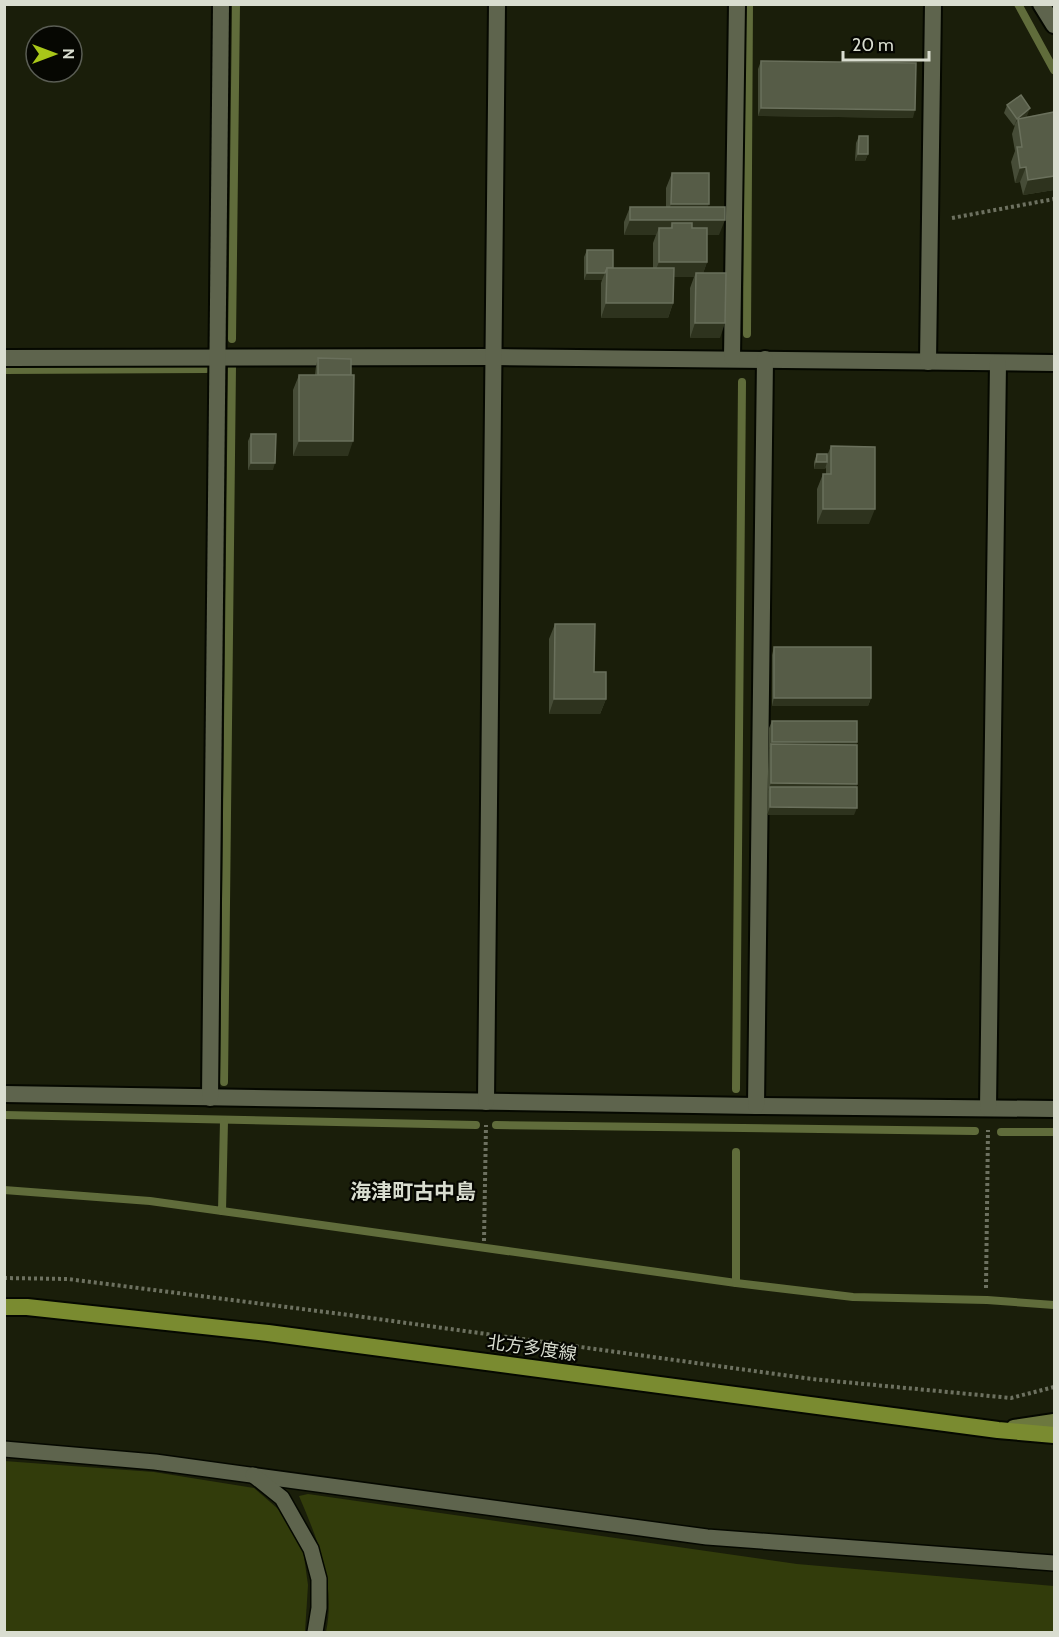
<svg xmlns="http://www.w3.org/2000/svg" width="1059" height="1637" viewBox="0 0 1059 1637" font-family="Cabin,'Noto Sans JP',sans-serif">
<rect width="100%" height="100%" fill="#1a1e0a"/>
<g fill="#323c0b">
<polygon points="4,1461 154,1472 254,1488 284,1514 303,1549 308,1585 305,1632 5,1632"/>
<path d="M308,1494l489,70 257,22v46h-728c10,-49 -8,-91 -27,-136z"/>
</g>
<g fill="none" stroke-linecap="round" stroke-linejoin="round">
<g stroke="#606c3b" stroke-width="8">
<polyline points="1018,4 1054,70"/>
<polyline points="747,334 749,4"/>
<polyline points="232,339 236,4"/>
<polyline points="4,370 206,369"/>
<polyline points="224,1082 232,366"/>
<polyline points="736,1089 742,382"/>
<polyline points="4,1115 476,1125"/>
<polyline points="496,1125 975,1131"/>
<polyline points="1001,1132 1054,1132"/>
<polyline points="4,1190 150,1201 222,1211 224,1121"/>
<polyline points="222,1211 736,1283 736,1152"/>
<polyline points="736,1283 853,1297 987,1300 1054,1305"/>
</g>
<g stroke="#050800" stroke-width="18">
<g id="service">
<polyline points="4,1449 155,1462 707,1537 1054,1563"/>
<polyline points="253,1475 282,1498 311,1549 319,1579 319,1608 315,1632"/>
</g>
</g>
<g stroke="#050800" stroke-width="20">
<g id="minor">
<polyline points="1041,4 1054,25"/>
<polyline points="4,358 495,357 1054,363"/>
<polyline points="732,358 737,4"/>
<polyline points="928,362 933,4"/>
<polyline points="4,1094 756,1106 1054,1109"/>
<polyline points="210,1098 221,4"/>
<polyline points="486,1102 497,4"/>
<polyline points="756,1106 765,359"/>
<polyline points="988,1108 998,363"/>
</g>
</g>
<g stroke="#050800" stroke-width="20">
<polyline id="secondary" points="1014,1428 1054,1422"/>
</g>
<g stroke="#050800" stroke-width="20">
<polyline id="primary" points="4,1307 27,1307 268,1333 998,1430 1054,1435"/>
</g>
<g stroke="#6d7160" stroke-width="4" stroke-dasharray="3 3" stroke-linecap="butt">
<polyline points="952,218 1054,199"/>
<polyline points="484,1241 486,1125"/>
<polyline points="4,1278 68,1279 349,1315 812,1379 1011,1398 1054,1387"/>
<polyline points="986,1288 988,1130"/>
</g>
<use href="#service" stroke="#5e644d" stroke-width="15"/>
<use href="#minor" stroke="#5e644d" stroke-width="16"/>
<use href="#secondary" stroke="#6c783e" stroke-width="16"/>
<use href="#primary" stroke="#7a8b30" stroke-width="16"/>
</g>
<g fill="#464c37">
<polygon points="761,61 913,118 758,116 758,69"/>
<polygon points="1007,105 1027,116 1026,117 1054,112 1054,190 1023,195 1020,182 1015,183 1011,162 1015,151 1012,134 1015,125 1014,126 1004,113"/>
<polygon points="859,136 868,154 865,161 855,161 856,143"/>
<polygon points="672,173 708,207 719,235 707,235 707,262 703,273 720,338 690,338 690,288 694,277 674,277 673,303 668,318 601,318 601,283 602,280 584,280 584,257 587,250 613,268 653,268 653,243 656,235 624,235 624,222 630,207 666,207 666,188"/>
<polygon points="318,358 348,456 293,456 293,390 299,375 315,375 316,366"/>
<polygon points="251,434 273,470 248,470 248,441"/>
<polygon points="831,446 869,524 817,524 817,489 823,474 826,474 826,467 825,469 814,469 814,462 817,454 827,456"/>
<polygon points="555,624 594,672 606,699 600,714 549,714 549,639"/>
<polygon points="774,647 871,698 868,706 772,706 772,655"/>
<polygon points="772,721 857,742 856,745 857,784 856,787 854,815 767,815 769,728"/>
</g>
<g fill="#2e331e">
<polygon points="761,108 915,110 913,118 758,116"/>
<polygon points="1030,108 1027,116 1018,123 1018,119 1014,126 1017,119"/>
<polygon points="858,154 868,154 865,161 855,161"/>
<polygon points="1026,167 1020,182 1015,183 1020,168"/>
<polygon points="1054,176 1054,190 1023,195 1028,180"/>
<polygon points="671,204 709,204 703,219 666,219"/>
<polygon points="630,220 725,220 719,235 670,235 672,228 672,223 668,235 659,228 656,235 624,235"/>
<polygon points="659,262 707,262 702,277 696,273 694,277 653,277"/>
<polygon points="587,273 605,273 602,280 584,280"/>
<polygon points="606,303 673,303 668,318 601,318"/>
<polygon points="695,323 725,323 720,338 690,338"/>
<polygon points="299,441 353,441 348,456 293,456"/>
<polygon points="816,462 827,462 825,469 814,469"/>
<polygon points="251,463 275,463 273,470 248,470"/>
<polygon points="823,509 875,509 869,524 817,524"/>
<polygon points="774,698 871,698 868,706 772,706"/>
<polygon points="554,699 606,699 600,714 549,714"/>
<polygon points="772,742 857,742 854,750 771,744 769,750"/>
<polygon points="771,783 857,784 854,792 770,787 768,791"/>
<polygon points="770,807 857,808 854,815 767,815"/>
</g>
<g fill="#565c47" stroke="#6a705c" stroke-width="1.5">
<polygon points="761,61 916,63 915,110 761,108"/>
<polygon points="1021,95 1030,108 1017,119 1007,105"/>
<polygon points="1054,112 1054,176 1028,180 1026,167 1020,168 1017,147 1022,147 1018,119"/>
<polygon points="859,136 868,136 868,154 858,154"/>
<polygon points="672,173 709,173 709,204 671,204"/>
<rect x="630" y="207" width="95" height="13"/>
<polygon points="672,223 692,223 692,228 707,228 707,262 659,262 659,228 672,228"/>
<polygon points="587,250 613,250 613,268 607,268 605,273 587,273"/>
<polygon points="607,268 674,268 673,303 606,303"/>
<polygon points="696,273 726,273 725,323 695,323"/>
<polygon points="318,358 351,359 351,375 318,375"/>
<polygon points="299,375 354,375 353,441 299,441"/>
<polygon points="251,434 276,434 275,463 251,463"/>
<polygon points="831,446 875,447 875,509 823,509 823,474 831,474"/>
<polygon points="817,454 827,454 827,462 816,462"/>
<polygon points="555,624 595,624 594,672 606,672 606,699 554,699"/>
<rect x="774" y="647" width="97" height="51"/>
<rect x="772" y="721" width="85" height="21"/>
<polygon points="771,744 857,745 857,784 771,783"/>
<polygon points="770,787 857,787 857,808 770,807"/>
</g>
<g text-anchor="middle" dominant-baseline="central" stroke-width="4.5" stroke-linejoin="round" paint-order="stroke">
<g font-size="18" fill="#d9ddd0" stroke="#060702">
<text transform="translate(532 1348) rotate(8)">北方多度線</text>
</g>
<g font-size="21" font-weight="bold" fill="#d9ddd0" stroke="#060702">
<text x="413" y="1191">海津町古中島</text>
</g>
</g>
<rect width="1059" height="1637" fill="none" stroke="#d9ddd0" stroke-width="12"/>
<g transform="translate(54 54) rotate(90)"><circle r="28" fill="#060702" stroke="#5a5d54" stroke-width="1.5"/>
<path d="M0-4.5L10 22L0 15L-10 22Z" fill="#a9c719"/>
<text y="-9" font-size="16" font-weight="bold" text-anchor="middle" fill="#d9ddd0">N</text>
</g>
<path d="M843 51v9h86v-9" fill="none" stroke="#d9ddd0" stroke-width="3"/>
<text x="852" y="51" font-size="18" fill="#d9ddd0" stroke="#060702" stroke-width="4.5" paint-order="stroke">20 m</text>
</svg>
